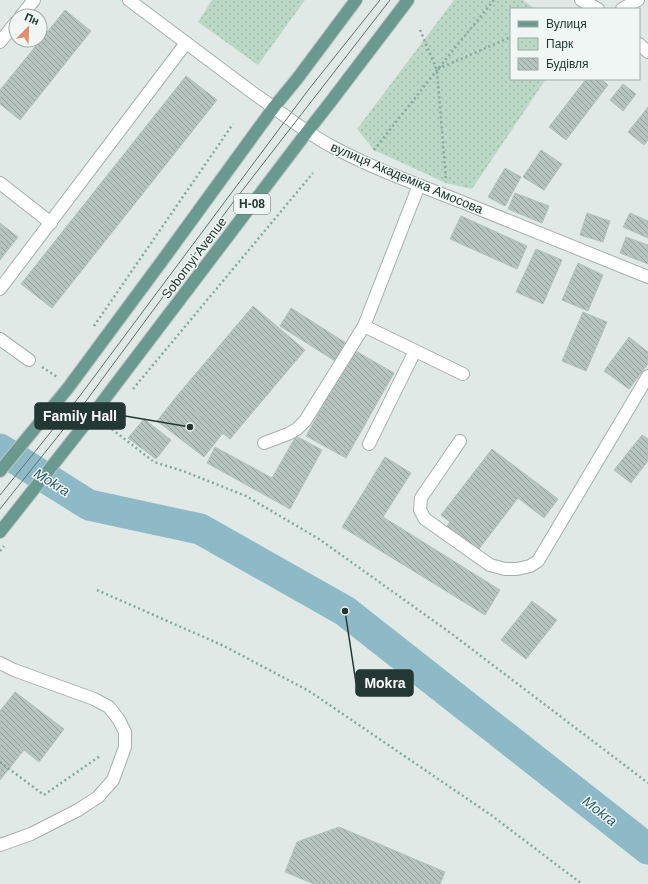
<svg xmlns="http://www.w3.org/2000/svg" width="648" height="884" viewBox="0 0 648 884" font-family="Arial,sans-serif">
<defs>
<pattern id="park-dots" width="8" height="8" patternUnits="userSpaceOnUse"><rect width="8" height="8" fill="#bbd7c5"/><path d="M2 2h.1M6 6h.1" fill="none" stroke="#a0b9aa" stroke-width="1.8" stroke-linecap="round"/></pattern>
<pattern id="building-back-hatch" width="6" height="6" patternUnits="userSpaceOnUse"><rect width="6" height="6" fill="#b6c3bf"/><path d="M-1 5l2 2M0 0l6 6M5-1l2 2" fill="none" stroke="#949f9c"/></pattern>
</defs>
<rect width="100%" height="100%" fill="#e0e9e5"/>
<g fill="url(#park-dots)">
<polygon points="212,0 305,0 258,65 198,22"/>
<polygon points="454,0 523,0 535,9 511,9 511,79 546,79 472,189 446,183 374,150 357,129"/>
</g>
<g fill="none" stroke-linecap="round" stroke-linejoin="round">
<polyline stroke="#8ebac7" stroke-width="31" points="0,449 89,505 200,529 345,611 648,849"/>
</g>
<g fill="url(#building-back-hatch)" stroke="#b3c1bd">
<polygon points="65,10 91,31 20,120 0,104 0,90"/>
<polygon points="186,76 217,100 52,308 21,284"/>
<polygon points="586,79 601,79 608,85 566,140 549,127"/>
<polygon points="623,84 636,94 623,111 610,100"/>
<polygon points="648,107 648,140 644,145 628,132"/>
<polygon points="541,150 562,164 544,190 523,177"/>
<polygon points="505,168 521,177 505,206 488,197"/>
<polygon points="515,193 549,206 542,223 508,209"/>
<polygon points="587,213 610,221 603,242 580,235"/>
<polygon points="630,213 648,221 648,238 623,227"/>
<polygon points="461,216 527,246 517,269 450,239"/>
<polygon points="0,223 18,237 0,260"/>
<polygon points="626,237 648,245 648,264 620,253"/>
<polygon points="536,249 562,260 543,304 516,292"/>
<polygon points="578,263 603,275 588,311 562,300"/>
<polygon points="253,306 305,350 230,439 176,397"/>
<polygon points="291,308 346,343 335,361 280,326"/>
<polygon points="583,312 607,322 586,371 562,361"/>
<polygon points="629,337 648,352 648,364 629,389 604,371"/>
<polygon points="354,350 394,373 346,458 306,436"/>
<polygon points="176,397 223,433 204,457 157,421"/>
<polygon points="144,419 171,440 156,459 128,438"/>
<polygon points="642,435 648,439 648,461 631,483 614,470"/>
<polygon points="296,436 322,450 290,509 207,463 215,447 272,478"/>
<polygon points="492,449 558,499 544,518 518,498 476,553 445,529 450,522 441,515"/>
<polygon points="385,457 411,473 383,517 500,590 485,615 342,527"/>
<polygon points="532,601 557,620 526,659 501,640"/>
<polygon points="15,692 64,729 39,762 0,731 0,711"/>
<polygon points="0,731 24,750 0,780"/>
<polygon points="339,827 445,872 440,884 314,884 285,872 297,842"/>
</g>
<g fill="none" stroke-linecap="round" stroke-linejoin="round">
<g stroke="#a4b0ac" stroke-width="14">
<g id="minor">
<path d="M129,0l124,93c27,18 51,39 80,54 41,22 86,38 129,55 62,25 124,50 186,75"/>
<polyline points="581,0 598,9"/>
<polyline points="622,9 638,0"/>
<polyline points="21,16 34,0"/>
<polyline points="0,42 16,22"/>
<polyline points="639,44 648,52"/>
<polyline points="0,183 51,223"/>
<polyline points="419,185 364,326 463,374"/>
<polyline points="0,289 186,43"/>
<polyline points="0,339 29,360"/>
<polyline points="460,441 421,498 420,510 425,519 490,565 505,569 517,569 530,566 538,561 648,376"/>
<polyline points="264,443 288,434 297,429 305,421 364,326"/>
<polyline points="369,444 415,351"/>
<polyline points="0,663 14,670 94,699 109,707 119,720 125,732 125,747 113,780 98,797 78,810 31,834 0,845"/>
</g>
</g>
<g stroke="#bdc3c2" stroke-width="14">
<g id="major">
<polyline points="0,471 68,388 162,261 274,107 297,79 356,0"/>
<polyline points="0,532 97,409 307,132 329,104 408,0"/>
</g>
</g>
<g stroke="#84a8a0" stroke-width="2.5" stroke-dasharray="2 3" stroke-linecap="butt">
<polyline points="420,30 437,70 446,180"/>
<polyline points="438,69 511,37"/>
<polyline points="374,150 437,70 494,0"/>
<polyline points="94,326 233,124"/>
<polyline points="42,367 57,377"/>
<polyline points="133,389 313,173"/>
<polyline points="104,423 154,462 183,471 246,496 319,539 452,634 648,783"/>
<polyline points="0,551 4,546"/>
<polyline points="97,590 224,646 309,691 491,815 582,884"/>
<polyline points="0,762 44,795 100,756"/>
</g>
<use href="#minor" stroke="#fff" stroke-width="12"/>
<use href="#major" stroke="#6a9990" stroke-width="12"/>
<g stroke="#5d726e" stroke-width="1">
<polyline points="0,495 79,397 309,89 380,0"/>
<polyline points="0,509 86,401 231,205 390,0"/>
</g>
</g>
<g text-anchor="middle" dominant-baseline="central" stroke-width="3" stroke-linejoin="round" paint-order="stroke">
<rect fill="#f0f6f3" stroke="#60706d" stroke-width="1" x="234" y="194" width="36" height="20" rx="3"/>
<g font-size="12" font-weight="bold" fill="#233733">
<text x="252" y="204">Н-08</text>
</g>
<g font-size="13" fill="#233733" stroke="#f0f6f3">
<text transform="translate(407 178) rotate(23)">вулиця Академіка Амосова</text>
<text transform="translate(194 258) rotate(-53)">Sobornyi Avenue</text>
</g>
<g font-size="14" font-style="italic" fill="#255a6a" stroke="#f0f6f3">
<text transform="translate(52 482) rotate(32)">Mokra</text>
<text transform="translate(600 811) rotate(38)">Mokra</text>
</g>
</g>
<path fill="none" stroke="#233733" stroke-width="1.5" d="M190 427L125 416M345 611L356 683"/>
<g fill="#233733" stroke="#f0f6f3" stroke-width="1.5">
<circle cx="190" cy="427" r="4"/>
<circle cx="345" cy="611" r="4"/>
</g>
<g fill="#233733" stroke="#233733" stroke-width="1.5">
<rect x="35" y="403" width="90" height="26" rx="4"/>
<rect x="356" y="670" width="57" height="26" rx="4"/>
</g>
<g font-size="14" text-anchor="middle" font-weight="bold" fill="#fff">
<text x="80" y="421">Family Hall</text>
<text x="385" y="688">Mokra</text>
</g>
<rect x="510" y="8" width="130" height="72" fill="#f0f6f3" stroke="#9eaaa6"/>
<rect x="518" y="21" width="20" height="6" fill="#6a9990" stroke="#9eaaa6"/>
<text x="546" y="28" font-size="12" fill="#233733">Вулиця</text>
<rect x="518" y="38" width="20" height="12" fill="url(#park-dots)" stroke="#9eaaa6"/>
<text x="546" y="48" font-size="12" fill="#233733">Парк</text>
<rect x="518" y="58" width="20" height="12" fill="url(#building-back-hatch)" stroke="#9eaaa6"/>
<text x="546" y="68" font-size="12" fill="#233733">Будівля</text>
<g transform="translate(28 28) rotate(23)"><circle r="19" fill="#f0f6f3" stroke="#9eaaa6"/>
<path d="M0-3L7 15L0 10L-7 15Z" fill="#df8e67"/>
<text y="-6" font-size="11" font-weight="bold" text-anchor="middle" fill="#233733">Пн</text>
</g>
</svg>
